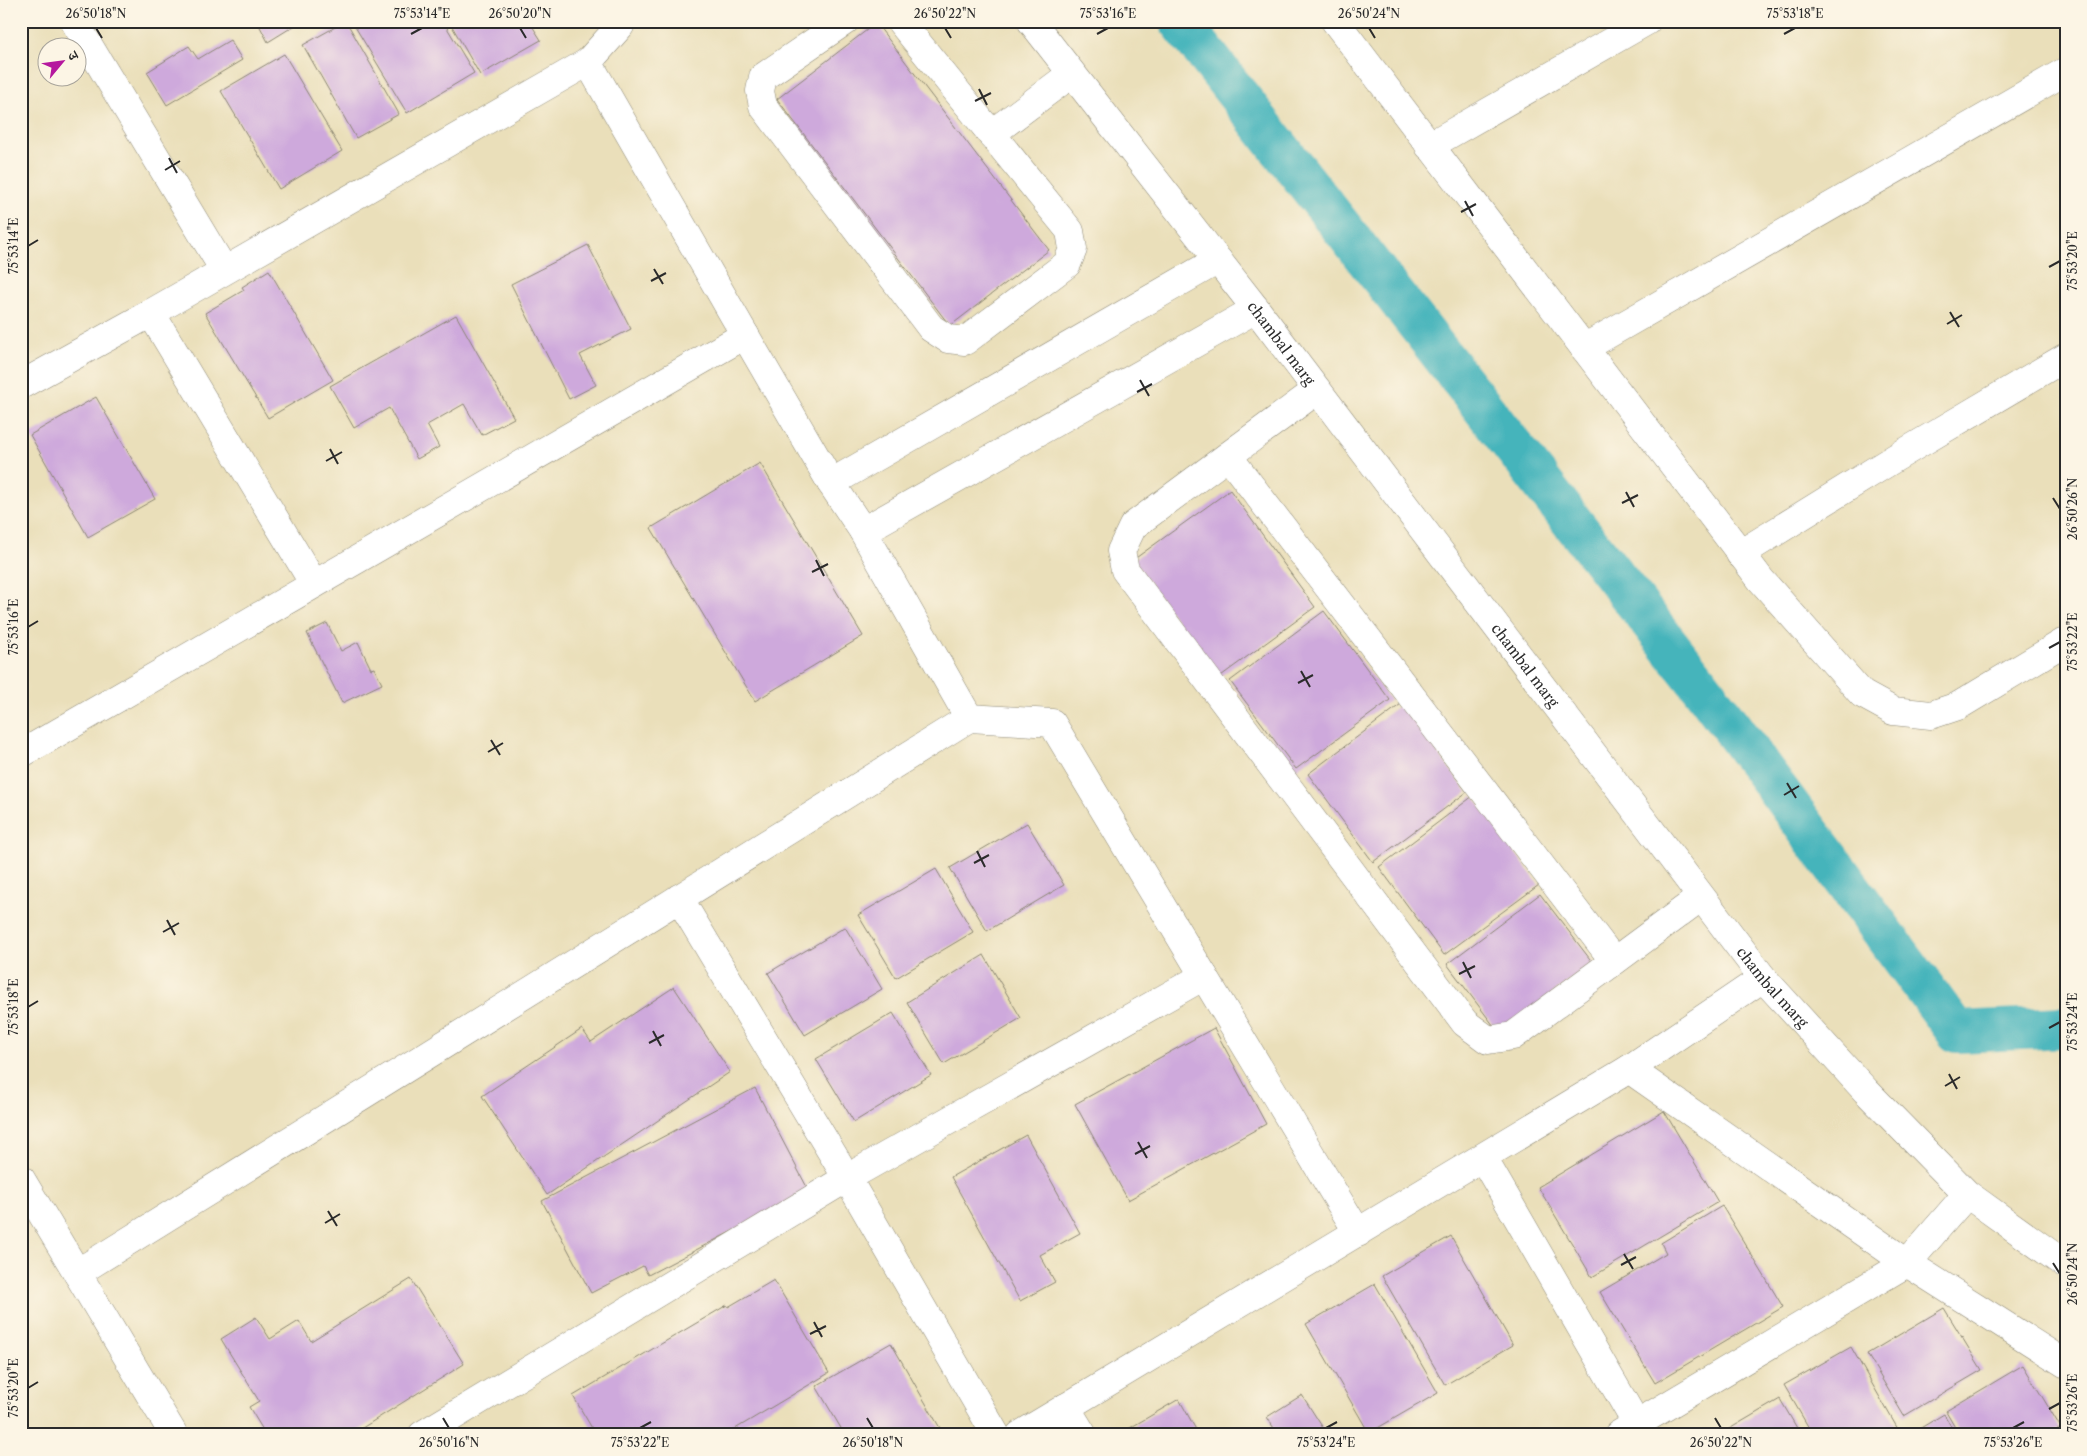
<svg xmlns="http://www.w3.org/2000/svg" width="2087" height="1456" viewBox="0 0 2087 1456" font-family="'Libre Caslon Text','Noto Serif Devanagari',serif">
<rect width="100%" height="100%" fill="#fcf5e5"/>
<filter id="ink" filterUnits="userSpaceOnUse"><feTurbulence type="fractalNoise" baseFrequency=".02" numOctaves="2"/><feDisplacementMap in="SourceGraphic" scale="10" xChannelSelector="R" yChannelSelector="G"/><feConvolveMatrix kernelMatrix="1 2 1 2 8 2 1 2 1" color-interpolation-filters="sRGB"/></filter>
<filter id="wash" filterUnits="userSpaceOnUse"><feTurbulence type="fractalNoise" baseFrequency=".0096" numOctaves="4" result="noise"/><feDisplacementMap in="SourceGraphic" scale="20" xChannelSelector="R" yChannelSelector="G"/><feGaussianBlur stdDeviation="1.12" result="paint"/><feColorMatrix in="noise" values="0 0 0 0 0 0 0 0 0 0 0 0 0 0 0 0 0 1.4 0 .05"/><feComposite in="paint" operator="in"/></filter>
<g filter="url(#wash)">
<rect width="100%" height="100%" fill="#eadfba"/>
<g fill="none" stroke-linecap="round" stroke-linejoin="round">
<polyline stroke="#44b4bb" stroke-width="42" points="1180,21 1700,685 1957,1032 2066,1027"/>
</g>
<g id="blocks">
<g fill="#cea9dc">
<polygon points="257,21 302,21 268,42"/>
<polygon points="346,21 399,114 356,138 303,45"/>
<polygon points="361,21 443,21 474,73 407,113 354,25"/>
<polygon points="449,21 529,21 541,40 480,75"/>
<polygon points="876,23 1049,250 950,326 777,99"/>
<polygon points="230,40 242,60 167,105 147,72 189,46 198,59"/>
<polygon points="284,54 342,151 279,189 221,91"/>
<polygon points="588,245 631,329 580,355 596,385 569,399 511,284"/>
<polygon points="269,270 333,380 268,418 205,313 244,290 242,287"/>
<polygon points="456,315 514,418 482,435 464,404 427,425 439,447 417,459 389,408 354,428 330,386"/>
<polygon points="96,397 155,499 88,537 30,435"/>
<polygon points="760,463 863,636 755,701 651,528"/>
<polygon points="1230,490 1315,607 1218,678 1133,560"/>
<polygon points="1324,611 1390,700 1296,769 1230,681"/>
<polygon points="327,623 341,651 358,642 371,669 374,668 382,684 342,703 307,633"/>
<polygon points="1401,704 1467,792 1373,862 1308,774"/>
<polygon points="1473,796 1539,885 1444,955 1379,867"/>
<polygon points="1027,823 1064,885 987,931 950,868"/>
<polygon points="936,869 973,932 896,978 858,915"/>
<polygon points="1540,894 1593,963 1500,1034 1447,964"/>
<polygon points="845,927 882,989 805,1035 768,973"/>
<polygon points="984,955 1021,1018 944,1064 907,1002"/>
<polygon points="674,987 730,1072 547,1195 482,1096 582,1029 591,1042"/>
<polygon points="893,1013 931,1075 854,1122 816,1059"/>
<polygon points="1214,1028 1266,1124 1128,1200 1075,1104"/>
<polygon points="755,1088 809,1191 648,1275 643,1266 591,1293 542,1201"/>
<polygon points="1664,1111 1718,1202 1592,1277 1538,1187"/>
<polygon points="1026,1135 1080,1233 1040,1255 1055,1282 1020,1301 951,1177"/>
<polygon points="1722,1206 1783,1307 1655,1383 1600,1292 1666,1253 1661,1243"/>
<polygon points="1451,1236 1513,1345 1445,1385 1382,1276"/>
<polygon points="411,1279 464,1364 351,1435 266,1435 249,1407 259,1401 221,1339 256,1317 270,1339 299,1321 311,1341"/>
<polygon points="774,1280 829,1373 725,1435 596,1435 573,1396 727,1305 728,1307"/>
<polygon points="1375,1284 1438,1393 1369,1433 1306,1324"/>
<polygon points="1944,1308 1982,1370 1904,1416 1867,1354"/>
<polygon points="891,1343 944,1435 845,1435 816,1386"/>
<polygon points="1851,1347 1899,1431 1892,1435 1813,1435 1784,1385"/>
<polygon points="2023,1365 2061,1428 2049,1435 1960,1435 1946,1411"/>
<polygon points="1302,1395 1323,1428 1312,1435 1278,1435 1267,1417"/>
<polygon points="1179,1399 1199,1435 1118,1435"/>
<polygon points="1780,1399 1801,1435 1719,1435"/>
<polygon points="1944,1414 1956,1435 1909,1435"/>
</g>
</g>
</g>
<g filter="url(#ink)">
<use href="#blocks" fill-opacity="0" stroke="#8a8572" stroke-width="1"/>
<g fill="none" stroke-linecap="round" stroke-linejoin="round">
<g stroke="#8a8572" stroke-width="29">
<g id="minor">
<polyline points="74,21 224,270"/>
<polyline points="619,21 620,26 588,62 745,335 831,483 863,531 969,718 1052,723 1358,1233"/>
<polyline points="845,21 763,77 760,91 763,106 931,328 948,339 965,341 1067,264 1073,249 1070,231 900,21"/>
<path id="s1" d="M1031,21l225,288 507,669 103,113 101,103 99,71"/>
<polyline points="1335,21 1761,580 1862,694 1893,711 1931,715 1958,706 2066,641"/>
<polyline points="991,134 1071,74"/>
<polyline points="1429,146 1647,21"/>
<polyline points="1584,348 2066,71"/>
<polyline points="21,385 151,313"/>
<polyline points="1317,390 1133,526 1121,551 1125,570 1465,1023 1488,1040 1513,1036 1701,897"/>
<polyline points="1228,456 1614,961"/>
<polyline points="831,483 1218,260"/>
<polyline points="863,531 1256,309"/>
<polyline points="1740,554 1895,458 2066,357"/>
<polyline points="314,584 151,313 588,62"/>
<polyline points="21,754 745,335"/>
<polyline points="679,898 847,1178 996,1435"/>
<polyline points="1629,1069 1763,978"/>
<polyline points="1483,1158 1643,1435"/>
<polyline points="21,1179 174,1435"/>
<polyline points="77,1273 969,718"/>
<polyline points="1066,1407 1083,1435"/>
<polyline points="422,1435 847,1178 1204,976"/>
<polyline points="1020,1435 1629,1069 1907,1263 2066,1364"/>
<polyline points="1618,1435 1907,1263 1967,1194"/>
</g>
</g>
<use href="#minor" stroke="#fff" stroke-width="28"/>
</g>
</g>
<path fill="none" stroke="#2b2b2b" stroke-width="2" d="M96,28l6,10M520,28l6,10M945,28l6,10M1369,28l6,10M411,34l11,-6M1097,34l11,-6M1784,34l11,-6M979,89l8,16M975,101l16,-8M169,158l8,15M165,170l15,-9M1465,201l8,15M1461,212l15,-8M28,246l10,-6M2049,267l11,-6M654,269l9,15M651,281l15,-8M1950,312l9,15M1947,324l15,-9M1140,380l9,16M1137,392l15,-8M330,449l8,15M326,461l16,-9M1626,492l8,15M2053,498l7,11M1622,503l16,-8M816,560l8,16M812,572l16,-8M28,627l10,-6M2049,648l11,-6M1301,671l9,16M1298,683l15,-8M491,740l9,15M488,752l15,-9M1787,783l9,15M1784,795l15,-9M977,851l8,16M974,863l15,-8M167,920l8,15M163,932l16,-9M1463,962l8,16M1459,974l16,-8M28,1007l10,-6M2049,1028l11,-6M653,1031l8,15M649,1043l15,-8M1949,1074l8,15M1945,1086l15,-9M1138,1142l9,16M1135,1154l15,-8M328,1211l9,15M325,1223l15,-9M1624,1254l9,15M2053,1263l7,11M1621,1265l15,-8M814,1322l8,15M810,1334l16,-8M28,1388l10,-6M2049,1409l11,-6M443,1418l6,10M867,1418l6,10M1715,1418l6,10M640,1428l11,-6M1326,1428l11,-6M2013,1428l11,-6"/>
<g text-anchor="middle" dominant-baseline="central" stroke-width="4" stroke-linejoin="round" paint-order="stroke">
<g font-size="15" fill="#2b2b2b" stroke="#fcf5e5">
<text stroke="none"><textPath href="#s1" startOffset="408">chambal marg</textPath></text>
<text stroke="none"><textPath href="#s1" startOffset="812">chambal marg</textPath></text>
<text stroke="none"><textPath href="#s1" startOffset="1218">chambal marg</textPath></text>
</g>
</g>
<rect width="2087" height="1456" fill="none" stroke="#fcf5e5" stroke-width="55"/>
<g transform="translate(62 62) rotate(61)"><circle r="24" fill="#fcf5e5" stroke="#a8a49b"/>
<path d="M0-4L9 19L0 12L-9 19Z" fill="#b5179e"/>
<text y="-8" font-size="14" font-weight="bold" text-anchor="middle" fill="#2b2b2b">उ</text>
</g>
<rect x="28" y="28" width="2032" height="1400" fill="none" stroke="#2b2b2b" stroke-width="2"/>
<g font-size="12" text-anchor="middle" fill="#2b2b2b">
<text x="96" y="18">26°50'18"N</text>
<text x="422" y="18">75°53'14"E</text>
<text x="520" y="18">26°50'20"N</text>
<text x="945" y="18">26°50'22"N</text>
<text x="1108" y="18">75°53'16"E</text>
<text x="1369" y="18">26°50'24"N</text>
<text x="1795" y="18">75°53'18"E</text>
<text transform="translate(14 246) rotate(-90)" y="4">75°53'14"E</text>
<text transform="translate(2073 261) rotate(-90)" y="4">75°53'20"E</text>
<text transform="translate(2073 509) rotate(-90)" y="4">26°50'26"N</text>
<text transform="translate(14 627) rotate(-90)" y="4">75°53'16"E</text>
<text transform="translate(2073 642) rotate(-90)" y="4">75°53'22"E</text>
<text transform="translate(14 1007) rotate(-90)" y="4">75°53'18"E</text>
<text transform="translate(2073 1022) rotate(-90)" y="4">75°53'24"E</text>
<text transform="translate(2073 1274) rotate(-90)" y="4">26°50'24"N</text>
<text transform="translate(14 1388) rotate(-90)" y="4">75°53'20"E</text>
<text transform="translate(2073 1403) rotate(-90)" y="4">75°53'26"E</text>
<text x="449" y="1447">26°50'16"N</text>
<text x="640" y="1447">75°53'22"E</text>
<text x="873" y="1447">26°50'18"N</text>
<text x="1326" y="1447">75°53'24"E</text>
<text x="1721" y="1447">26°50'22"N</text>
<text x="2013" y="1447">75°53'26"E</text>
</g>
</svg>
